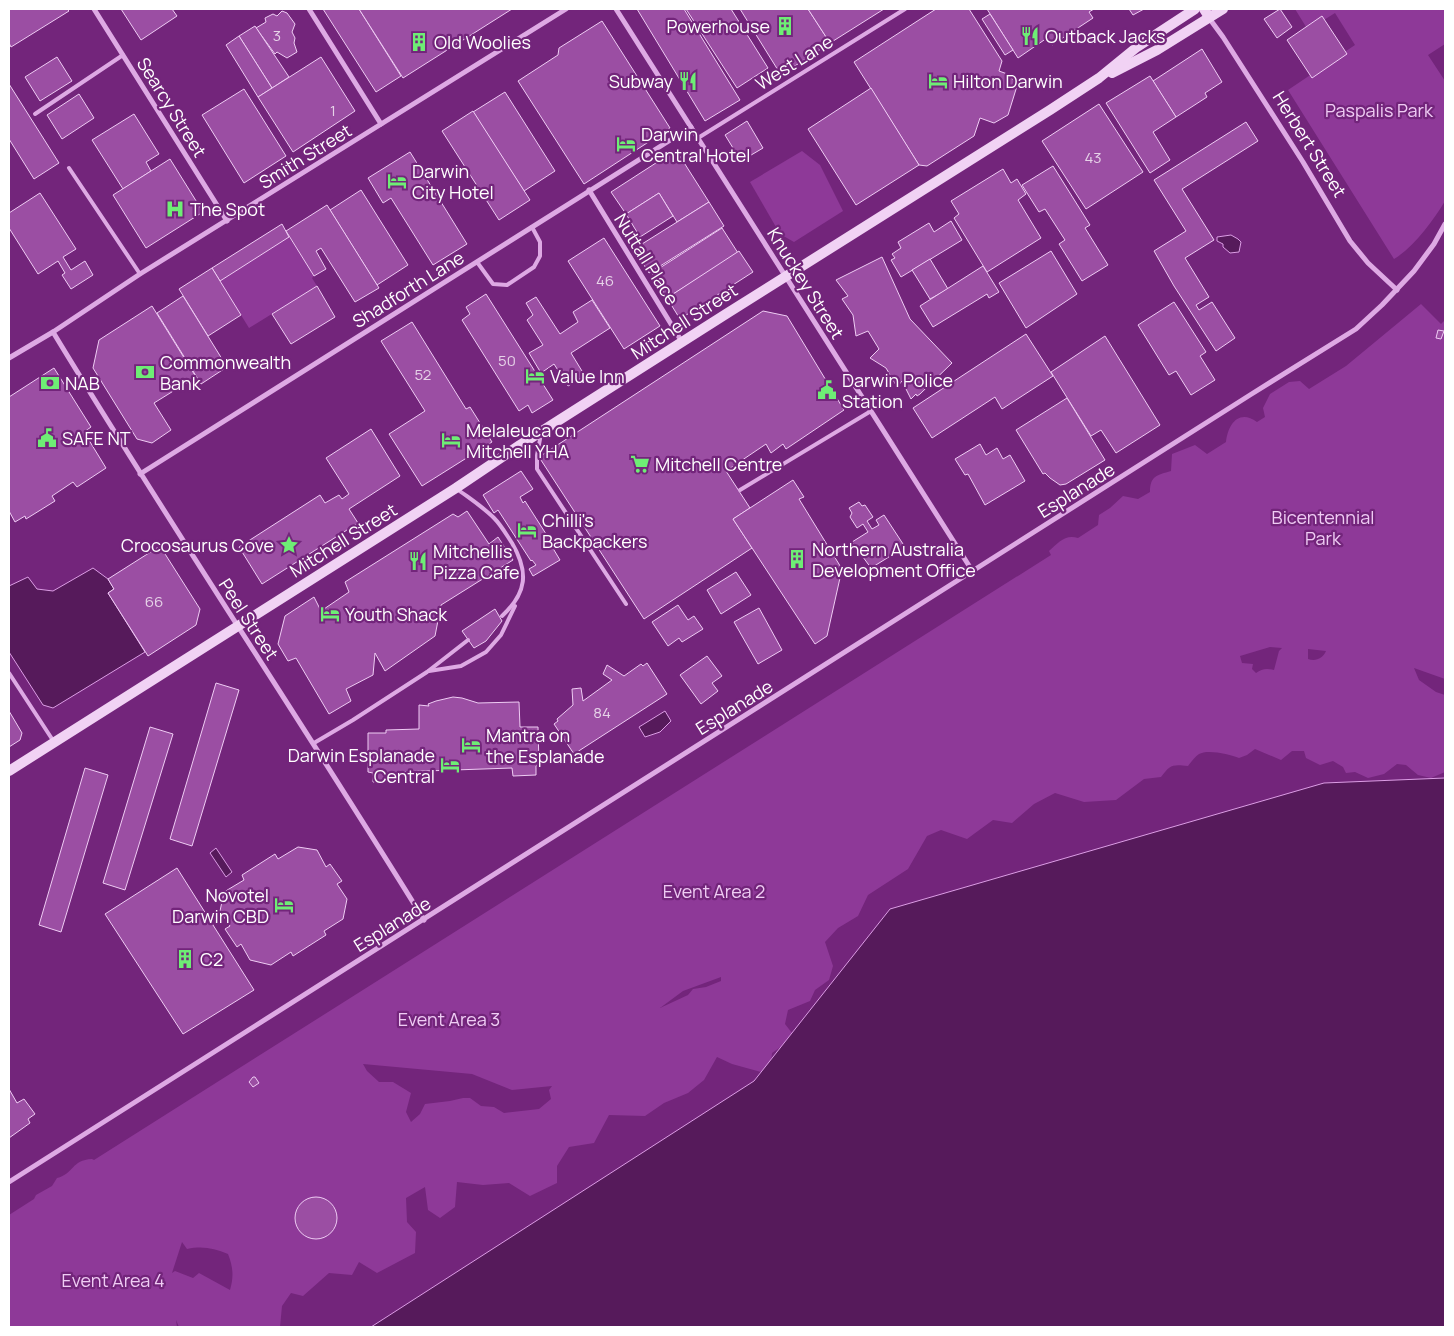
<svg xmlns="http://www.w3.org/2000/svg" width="1454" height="1336" viewBox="0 0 1454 1336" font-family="Manrope,sans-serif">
<rect width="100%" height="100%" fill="#73257b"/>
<g fill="#8e3998" fill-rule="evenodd">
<path d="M1295,9h150v35l-17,11 17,26v120c-12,20 -31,46 -51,58l-106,-169 67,-45 -20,-32 -27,17z"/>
<polygon points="802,151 820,165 843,211 794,242 780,234 750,182"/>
<polygon points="289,237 314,276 312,278 317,286 249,328 220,281"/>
<path d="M1421,304l20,20 4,-4v359l-31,-11 5,12 17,12 9,3v77l-14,6 -13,-3 -12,-10 -9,-1 -13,10 -16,4 -13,-6 -9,1 -3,-6 -10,-6 -13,4 -14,-7 -2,-7h-12l-11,9 -26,-11 -8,6 -8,3c-9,-4 -32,-9 -40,-4 -4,3 -8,8 -11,12 -16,-2 -18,-1 -27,11l-17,2 -28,21 -32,2 -29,-9 -21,11 -22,19 -19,-3 -26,19 -26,-9 -14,6 -19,33 -40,26 -10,21 -20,12 -13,14 8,24 -4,14 -14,10 -5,11 -22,9 -3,14 7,9 -10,13 -10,7 -1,10 -10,9 -29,-8 -15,-7 -13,23 -16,13 -24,10 -19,13 -36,-1 -15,28 -25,4 -12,19v17l-27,13 -21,-13 -26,2 -26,-3 -2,25 -15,11 -12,-8 -3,-23 -19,11 1,24 9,10 -1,21 -38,20 -18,-11 -7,13 -23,-2 -26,23 -12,-3 -9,13 -2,21h-101l-3,-7 1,7h-168v-112l25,-16 2,-4 16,-9 5,-8c17,-4 14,-18 35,-19l2,1 957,-605 -2,-4c9,-8 16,-17 29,-13l20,-13 1,-10 11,-7 13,-12 15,3 12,-7c0,-16 7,-17 21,-21l1,-17 23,-9 12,9 19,-12c2,-18 13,-33 31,-20l8,-5 -2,-9 7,-14 19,-12 11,-1 9,8 37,-23zM1270,647l12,1 -3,3 -5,19c-8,-2 -12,-1 -18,3l-4,-4 1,-5 -11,-1 -2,-7zM1308,649l18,2c-3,7 -10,11 -18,8zM721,977v4l-15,6 -13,2 -5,6 -28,13 23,-17zM363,1064l109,10 40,16 40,-4 -3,4 2,9 -12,10 -35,4 -10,-6 -13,-1 -11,-8h-7l-13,3 -25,3 -5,10 -9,8 -5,-10 5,-19 -18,-11h-14l-12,-11zM182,1242l5,7c15,-3 27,-1 41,5 5,13 6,22 2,36l-31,-17 -6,5 -18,-7 -3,2z"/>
</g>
<g fill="#561a5b" stroke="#dc9de5">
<polygon points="1231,235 1238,239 1241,242 1239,252 1230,253 1223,247 1223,244 1217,241 1217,237"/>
<polygon points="93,568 108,579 114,589 108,593 145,652 53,708 43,705 9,652 9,586 28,577 37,589 53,591"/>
<polygon points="665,711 671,721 660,732 645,737 639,727"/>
<polygon points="1445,778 1445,1327 371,1327 754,1081 890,909 1324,783"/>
<polygon points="216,848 232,872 226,877 210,853"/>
</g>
<g fill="#9b4ea3" stroke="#efccf4">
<polygon points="9,9 67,9 69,11 11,47 9,43"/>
<polygon points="121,9 172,9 177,16 141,40"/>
<polygon points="323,9 359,9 401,76 376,92"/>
<polygon points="359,9 512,9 403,78"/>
<polygon points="637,9 684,9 740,100 705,121"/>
<polygon points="686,9 731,9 768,68 737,88"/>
<polygon points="740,9 808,9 830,43 781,75"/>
<polygon points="808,9 884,9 830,43"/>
<polygon points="936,9 969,9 1002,61 999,71 1010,75 1017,86 1008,115 994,123 980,118 974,136 927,166 919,165 854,62"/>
<polygon points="987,9 1094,9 1089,12 1093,18 1052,45 1047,38 1018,58"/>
<polygon points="1129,9 1144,9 1133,15"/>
<polygon points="1280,9 1292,27 1277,38 1264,19"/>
<polygon points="282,11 287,13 295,24 292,32 295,38 294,43 297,52 287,58 277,52 275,54 256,28 266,22 265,18 273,14 277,16"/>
<polygon points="990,14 1013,50 1005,55 982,19"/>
<polygon points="1322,16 1347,54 1312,78 1287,40"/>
<polygon points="602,21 670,128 584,184 518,81 558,55 559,48"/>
<polygon points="255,26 289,77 272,88 239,36"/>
<polygon points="239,36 272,88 258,97 226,45"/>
<polygon points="1202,49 1222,82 1205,93 1207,97 1176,117 1153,81"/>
<polygon points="57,57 72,81 40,101 25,77"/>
<polygon points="321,57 355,111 293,152 258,97"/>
<polygon points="1150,76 1176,117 1153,132 1170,160 1150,173 1106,103"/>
<polygon points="9,84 59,163 34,179 9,139"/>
<polygon points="871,88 919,165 856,205 808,129"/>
<polygon points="244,89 286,156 244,183 202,115"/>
<polygon points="505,92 555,171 524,191 473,112"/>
<polygon points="79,94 94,118 62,139 47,115"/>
<polygon points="1099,104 1143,172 1086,209 1042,141"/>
<polygon points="473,111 530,200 499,220 442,131"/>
<polygon points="134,114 159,154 146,162 151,171 123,189 92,140"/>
<polygon points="747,121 763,148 741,161 725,135"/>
<polygon points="1246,122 1258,141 1182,189 1214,240 1185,258 1209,297 1196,305 1199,310 1212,302 1235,338 1216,351 1174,286 1154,251 1186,231 1154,180"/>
<polygon points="676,150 709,202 677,222 659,193 626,214 611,192"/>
<polygon points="410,152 467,244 433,265 391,198 383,203 368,178"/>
<polygon points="170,159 203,212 146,248 113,195"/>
<polygon points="1053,166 1090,225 1085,228 1108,265 1082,281 1059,244 1065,240 1045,209 1039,212 1022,185"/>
<polygon points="1003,169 1011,183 1017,179 1026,194 1018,200 1041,238 987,272 954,218 959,214 951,201"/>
<polygon points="361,190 408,265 377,285 330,210"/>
<polygon points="40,193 76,249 63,257 71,270 85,261 93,275 71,289 62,275 65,273 58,261 38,274 9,228 9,213"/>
<polygon points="659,193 673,216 640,237 626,214"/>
<polygon points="709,202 724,226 649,273 634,249"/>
<polygon points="327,205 379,288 355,302 321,248 316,251 326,269 314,276 286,231"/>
<polygon points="951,221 962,240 901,277 891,260 895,258 892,254 901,248 898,242 929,223 934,232"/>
<polygon points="282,224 289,237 220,281 212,268"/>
<polygon points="722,228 738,253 667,298 652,273"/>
<polygon points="604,238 660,326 624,349 568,261"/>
<polygon points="739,251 753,272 680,319 667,298"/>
<polygon points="1051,251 1077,294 1026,328 999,283"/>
<polygon points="882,257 910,319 952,363 920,394 917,396 916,394 911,399 902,381 897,387 886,368 870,358 879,349 868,331 856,336 853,315 842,299 848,296 836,280"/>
<polygon points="930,259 948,289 930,299 912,270"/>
<polygon points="983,266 999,292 989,298 987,294 933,327 920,306"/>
<polygon points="212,268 241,315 208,336 179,289"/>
<polygon points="317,286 335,317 291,344 272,314"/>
<polygon points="486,294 553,400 532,413 528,405 519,411 462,320 470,314 466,307"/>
<polygon points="183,296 227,367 201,384 157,313"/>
<polygon points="536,297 560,334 578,322 573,312 592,300 610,328 571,353 585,376 568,386 554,364 541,373 529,353 543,345 527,320 533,315 526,303"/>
<polygon points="1174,302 1206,352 1200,356 1215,380 1191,395 1176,371 1169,375 1138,325"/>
<polygon points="152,306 196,377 154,403 171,430 152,443 137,439 93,368 99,340"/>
<polygon points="763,311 787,316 844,410 786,449 783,444 771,453 766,444 726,471 750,508 733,519 752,548 644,619 539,457"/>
<polygon points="412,322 466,409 470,407 492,442 422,486 389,434 425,411 381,341"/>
<polygon points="1438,330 1444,331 1441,339 1436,338"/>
<polygon points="1026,334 1053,376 1002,409 995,397 932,438 913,408"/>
<polygon points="1105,336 1160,425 1116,453 1101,430 1091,436 1051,372"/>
<polygon points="54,368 91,427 84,432 106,468 77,487 73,482 52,496 55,501 26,519 25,516 15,522 9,511 9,397"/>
<polygon points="1067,398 1105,460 1066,484 1060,485 1050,478 1045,473 1043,474 1016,430"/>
<polygon points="371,429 400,476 349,509 358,523 262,584 239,547 320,495 325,503 339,495 342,499 349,494 326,458"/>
<polygon points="980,444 986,455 997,448 1003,459 1010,455 1025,481 985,505 968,474 965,475 955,459"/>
<polygon points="521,471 533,489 520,497 523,503 525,501 555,548 554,550 560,560 533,576 529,569 536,565 532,560 531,561 498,510 494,513 483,495"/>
<polygon points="793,480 804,497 799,499 842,569 827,636 815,644 733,519"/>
<polygon points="859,502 862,506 865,505 873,517 867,521 872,529 879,525 876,520 884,515 905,547 871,568 852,542 868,532 863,524 857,528 850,517 852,513 849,508"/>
<polygon points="467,511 489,544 498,537 513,560 441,605 435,636 385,671 375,653 373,675 346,689 351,701 329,714 296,658 288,661 278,644 285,616 314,597 321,611 349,592 345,582 453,514 458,517"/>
<polygon points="160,546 200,609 196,625 148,656 108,593 114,589 108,579"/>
<polygon points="736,572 751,595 721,614 707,590"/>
<polygon points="678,605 688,620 694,616 703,629 682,642 679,638 668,646 652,622"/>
<polygon points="759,608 782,650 758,664 734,622"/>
<polygon points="495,609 502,621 486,641 474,648 462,631"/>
<polygon points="707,656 722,676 712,683 718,691 701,704 680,675"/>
<polygon points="647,663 667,694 574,754 554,724 558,721 557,719 573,705 572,689 581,688 583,701 612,680 603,674 607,665 624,676 641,664 643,666"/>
<polygon points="216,683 239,690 192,846 170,839"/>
<polygon points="453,697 462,698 478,703 519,702 520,727 538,727 539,765 536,766 536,775 513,776 512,768 396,772 397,781 373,782 373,773 368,772 368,733 386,733 386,730 419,729 419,705 429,706 428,704 436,701"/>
<polygon points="9,711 22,733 20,740 9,747"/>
<polygon points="150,727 173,734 125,890 103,883"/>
<polygon points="85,768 108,775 61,932 39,925"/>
<polygon points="298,847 317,850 326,867 330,864 342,881 337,884 347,899 343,919 324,931 326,935 293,956 291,952 271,965 250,960 241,944 237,947 225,929 230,926 220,911 224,892 244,880 242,875 275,854 278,859"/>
<polygon points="177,868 254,990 183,1034 105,914"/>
<polygon points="253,1077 255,1077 259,1083 253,1087 249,1082"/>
<polygon points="9,1089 17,1103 24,1099 35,1114 28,1119 30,1123 9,1138"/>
<circle cx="316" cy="1218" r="21"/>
</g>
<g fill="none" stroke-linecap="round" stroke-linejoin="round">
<g stroke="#dea9e4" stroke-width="4">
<polyline points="35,114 123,55"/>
<polyline points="698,138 905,9"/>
<polyline points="69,168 140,274"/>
<polyline points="477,262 493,284 507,285 534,267 540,256 540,242 532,227"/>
<polyline points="541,434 537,455 537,469 626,604"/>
<path d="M457,489c12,9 26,18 37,29 7,7 12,16 18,25 17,29 15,50 -10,73"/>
<polyline points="740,490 871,411"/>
<polyline points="429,671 461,666 486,652 501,635 515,606"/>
<polyline points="9,673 54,742"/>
<polyline points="314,743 353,720 427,672 468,640"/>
</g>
<g stroke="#dea9e4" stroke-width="5">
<polyline points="94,9 227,221"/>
<polyline points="309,9 381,124"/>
<polyline points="616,9 973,572"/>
<polyline points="1209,18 1223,37 1303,162 1350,241 1368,263 1397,290"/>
<polyline points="589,190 682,342"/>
<path d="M53,332c120,198 249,390 371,588"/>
<polyline points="9,358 53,332 140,274 566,9"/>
<polyline points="140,474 691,127"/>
<polyline points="9,1182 1250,395 1356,329 1382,305 1414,271 1434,244 1445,224"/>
</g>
<g stroke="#f1d2f4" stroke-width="10">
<polyline points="1204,9 1209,17"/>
<polyline points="1112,73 1157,50 1223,9"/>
<polyline points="9,771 456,488 520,445 726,314 1050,110 1099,78 1137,47 1195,9"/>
</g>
</g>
<defs>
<g id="building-bare" transform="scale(1.5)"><path d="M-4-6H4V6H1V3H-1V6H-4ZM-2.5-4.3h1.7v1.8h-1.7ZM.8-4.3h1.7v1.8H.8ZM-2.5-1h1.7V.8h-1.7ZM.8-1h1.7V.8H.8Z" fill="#6eed75" stroke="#73257b" stroke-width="2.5" paint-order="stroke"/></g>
<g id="restaurant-bare" transform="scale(1.5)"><path d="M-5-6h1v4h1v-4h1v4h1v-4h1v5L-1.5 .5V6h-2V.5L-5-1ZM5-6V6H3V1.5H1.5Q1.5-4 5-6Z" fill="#6eed75" stroke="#73257b" stroke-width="2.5" paint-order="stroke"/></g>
<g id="hotel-bare" transform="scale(1.5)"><path d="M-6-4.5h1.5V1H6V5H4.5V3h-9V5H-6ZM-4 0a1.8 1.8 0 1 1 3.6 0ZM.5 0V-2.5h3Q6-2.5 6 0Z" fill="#6eed75" stroke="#73257b" stroke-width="2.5" paint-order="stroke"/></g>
<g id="hospital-bare" transform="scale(1.5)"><path d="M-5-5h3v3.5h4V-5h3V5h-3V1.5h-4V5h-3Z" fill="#6eed75" stroke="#73257b" stroke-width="2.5" paint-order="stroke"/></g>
<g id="bank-bare" transform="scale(1.5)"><path d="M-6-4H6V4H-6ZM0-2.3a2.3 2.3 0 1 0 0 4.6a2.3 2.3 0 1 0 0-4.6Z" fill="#6eed75" stroke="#73257b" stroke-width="2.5" paint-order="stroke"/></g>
<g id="civic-bare" transform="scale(1.5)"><path d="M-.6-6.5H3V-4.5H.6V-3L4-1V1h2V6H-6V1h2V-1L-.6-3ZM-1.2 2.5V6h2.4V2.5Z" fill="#6eed75" stroke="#73257b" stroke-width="2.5" paint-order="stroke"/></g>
<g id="supermarket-bare" transform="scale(1.5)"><path d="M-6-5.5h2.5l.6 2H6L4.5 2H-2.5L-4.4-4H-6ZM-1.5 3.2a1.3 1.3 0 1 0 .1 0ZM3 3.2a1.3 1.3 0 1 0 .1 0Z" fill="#6eed75" stroke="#73257b" stroke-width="2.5" paint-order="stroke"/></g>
<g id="sight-bare" transform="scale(1.5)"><path d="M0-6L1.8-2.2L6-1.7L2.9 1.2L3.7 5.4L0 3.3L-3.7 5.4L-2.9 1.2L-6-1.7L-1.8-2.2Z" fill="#6eed75" stroke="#73257b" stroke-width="2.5" paint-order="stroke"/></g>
</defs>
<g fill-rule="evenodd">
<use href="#building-bare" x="785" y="26"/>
<use href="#restaurant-bare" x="1030" y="36"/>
<use href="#building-bare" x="419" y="42"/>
<use href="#restaurant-bare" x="688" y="81"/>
<use href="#hotel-bare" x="938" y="81"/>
<use href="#hotel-bare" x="626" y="144"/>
<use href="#hotel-bare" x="397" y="181"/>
<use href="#hospital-bare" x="175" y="209"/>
<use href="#bank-bare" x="145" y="372"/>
<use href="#hotel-bare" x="535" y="376"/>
<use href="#bank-bare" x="50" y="383"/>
<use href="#civic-bare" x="827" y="390"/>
<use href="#civic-bare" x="47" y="438"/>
<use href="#hotel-bare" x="451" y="440"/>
<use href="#supermarket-bare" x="640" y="464"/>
<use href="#hotel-bare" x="527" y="530"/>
<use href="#sight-bare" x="289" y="545"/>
<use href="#building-bare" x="797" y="559"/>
<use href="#restaurant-bare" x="418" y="561"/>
<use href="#hotel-bare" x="330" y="614"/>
<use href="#hotel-bare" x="471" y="745"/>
<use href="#hotel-bare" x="450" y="765"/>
<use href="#hotel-bare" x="284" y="905"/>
<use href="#building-bare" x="185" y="959"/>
</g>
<g text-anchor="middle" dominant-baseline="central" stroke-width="4.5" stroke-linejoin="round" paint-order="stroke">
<g font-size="15" fill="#e6d3e8">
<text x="277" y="35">3</text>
<text x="333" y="110">1</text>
<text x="1093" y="157">43</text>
<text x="605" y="280">46</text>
<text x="507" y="360">50</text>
<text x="423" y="374">52</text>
<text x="154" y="601">66</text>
<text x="602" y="712">84</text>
</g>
<g font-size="18" fill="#fff" stroke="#73257b" text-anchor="start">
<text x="770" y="26" text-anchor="end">Powerhouse</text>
<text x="1045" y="36">Outback Jacks</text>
<text x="434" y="42">Old Woolies</text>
<text x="673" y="81" text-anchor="end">Subway</text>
<text x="953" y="81">Hilton Darwin</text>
<text x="641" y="134">Darwin<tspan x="641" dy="21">Central Hotel</tspan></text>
<text x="412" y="171">Darwin<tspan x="412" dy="21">City Hotel</tspan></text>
<text x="190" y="209">The Spot</text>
<text x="160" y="362">Commonwealth<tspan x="160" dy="21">Bank</tspan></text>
<text x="550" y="376">Value Inn</text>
<text x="842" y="380">Darwin Police<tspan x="842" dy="21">Station</tspan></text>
<text x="65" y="383">NAB</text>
<text x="466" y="430">Melaleuca on<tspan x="466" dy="21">Mitchell YHA</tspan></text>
<text x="62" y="438">SAFE NT</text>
<text x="655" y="464">Mitchell Centre</text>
<text x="542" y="520">Chilli's<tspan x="542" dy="21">Backpackers</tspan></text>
<text x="274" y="545" text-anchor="end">Crocosaurus Cove</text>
<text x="812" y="549">Northern Australia<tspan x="812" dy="21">Development Office</tspan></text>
<text x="433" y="551">Mitchellis<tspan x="433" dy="21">Pizza Cafe</tspan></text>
<text x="345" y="614">Youth Shack</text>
<text x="486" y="735">Mantra on<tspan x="486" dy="21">the Esplanade</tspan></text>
<text x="435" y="755" text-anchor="end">Darwin Esplanade<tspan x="435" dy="21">Central</tspan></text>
<text x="269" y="895" text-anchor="end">Novotel<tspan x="269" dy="21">Darwin CBD</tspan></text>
<text x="200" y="959">C2</text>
</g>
<g font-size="18" fill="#fff" stroke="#73257b">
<text transform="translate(794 62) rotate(-32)">West Lane</text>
<text transform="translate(172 107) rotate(58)">Searcy Street</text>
<text transform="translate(1310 144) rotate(58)">Herbert Street</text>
<text transform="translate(305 156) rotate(-32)">Smith Street</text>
<text transform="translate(647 259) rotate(58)">Nuttall Place</text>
<text transform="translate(806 283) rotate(58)">Knuckey Street</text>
<text transform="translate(408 289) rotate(-32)">Shadforth Lane</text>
<text transform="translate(684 321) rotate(-33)">Mitchell Street</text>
<text transform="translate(1076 490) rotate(-32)">Esplanade</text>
<text transform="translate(343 540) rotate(-32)">Mitchell Street</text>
<text transform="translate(249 619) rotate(57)">Peel Street</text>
<text transform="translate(734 707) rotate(-32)">Esplanade</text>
<text transform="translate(392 924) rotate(-32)">Esplanade</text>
</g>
<g font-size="18" fill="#efccf4" stroke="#73257b">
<text x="1379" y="110">Paspalis Park</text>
<text x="1323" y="517">Bicentennial<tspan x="1323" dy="21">Park</tspan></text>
<text x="714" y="891">Event Area 2</text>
<text x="449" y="1019">Event Area 3</text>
<text x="113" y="1280">Event Area 4</text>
</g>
</g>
<rect width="1454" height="1336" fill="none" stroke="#ffffff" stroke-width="20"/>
</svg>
